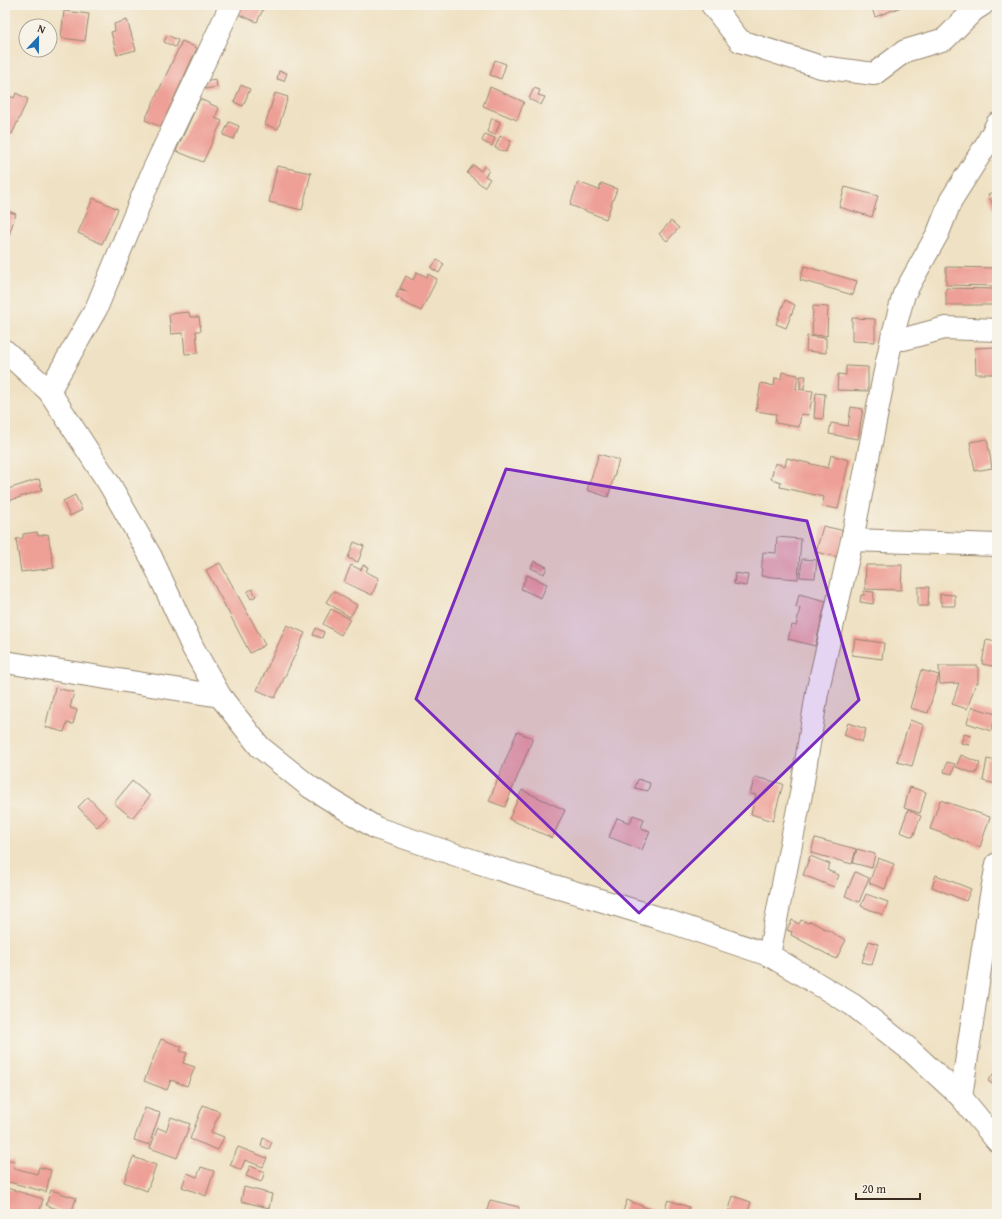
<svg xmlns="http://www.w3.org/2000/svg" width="1002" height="1219" viewBox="0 0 1002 1219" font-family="'Gentium Book Plus',serif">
<rect width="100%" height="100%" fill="#f7f3e8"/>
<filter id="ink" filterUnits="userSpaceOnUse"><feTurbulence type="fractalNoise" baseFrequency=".025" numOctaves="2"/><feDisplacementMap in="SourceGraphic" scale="8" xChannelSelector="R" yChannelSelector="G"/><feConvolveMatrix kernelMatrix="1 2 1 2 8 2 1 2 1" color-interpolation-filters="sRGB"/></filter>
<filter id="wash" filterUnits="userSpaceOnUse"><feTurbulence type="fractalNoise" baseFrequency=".012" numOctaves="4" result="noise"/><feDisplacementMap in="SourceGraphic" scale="16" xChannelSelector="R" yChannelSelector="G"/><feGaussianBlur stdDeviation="0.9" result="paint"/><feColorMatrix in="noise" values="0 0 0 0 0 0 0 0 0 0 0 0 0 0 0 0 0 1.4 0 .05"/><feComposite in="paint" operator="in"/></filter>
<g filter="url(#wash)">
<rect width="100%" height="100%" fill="#efe1c3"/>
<g id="blocks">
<g fill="#eea097">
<polygon points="241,5 265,5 257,22 238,14"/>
<polygon points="871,5 900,5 901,7 875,17"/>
<polygon points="64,11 89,14 85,41 61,38"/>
<polygon points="127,20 136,50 117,55 111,32 115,31 114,24"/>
<polygon points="167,35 178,40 175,47 164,42"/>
<polygon points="182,41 197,48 161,127 145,120"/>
<polygon points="495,60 506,64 501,79 490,75"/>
<polygon points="279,71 287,73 284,81 277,79"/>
<polygon points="216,79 217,87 205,89 204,81"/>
<polygon points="241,85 250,89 243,106 234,102"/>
<polygon points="490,87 524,102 517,120 483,106"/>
<polygon points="534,88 540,90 538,95 545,97 541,105 529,99"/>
<polygon points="16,93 28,99 12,134 5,131 5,94 14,98"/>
<polygon points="275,93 288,97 278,129 265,125"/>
<polygon points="200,99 219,108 215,118 222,121 203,162 176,151"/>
<polygon points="492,118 500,122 495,135 487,132"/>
<polygon points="229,122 239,126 234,139 223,135"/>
<polygon points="485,134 495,138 492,146 482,141"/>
<polygon points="500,136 511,141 506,152 495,148"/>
<polygon points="473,165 481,171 484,166 489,170 485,176 490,179 484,187 467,173"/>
<polygon points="277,166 311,173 302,210 269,202"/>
<polygon points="578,182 599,190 601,183 617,189 606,219 570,205"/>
<polygon points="845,187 878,196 872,217 839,207"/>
<polygon points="997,191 997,207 994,208 988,194"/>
<polygon points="93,198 118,209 102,244 78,233"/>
<polygon points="5,210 16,214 5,246"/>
<polygon points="671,221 679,228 667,241 659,234"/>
<polygon points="437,260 444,264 439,273 431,268"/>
<polygon points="804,266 857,281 853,295 800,280"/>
<polygon points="946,267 997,268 997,286 946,285"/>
<polygon points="417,272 427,277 428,274 437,279 421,311 401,301 402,299 396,297 399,289 408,292 400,288 406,276 413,280"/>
<polygon points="946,288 997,289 997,305 946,305"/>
<polygon points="785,300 795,305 786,328 776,324"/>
<polygon points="813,306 828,307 827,336 812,335"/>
<polygon points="189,312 190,317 199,317 201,331 196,331 198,353 185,354 183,333 171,334 169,314"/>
<polygon points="852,318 875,319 875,342 852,341"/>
<polygon points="807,336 826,338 826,353 806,351"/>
<polygon points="997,347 997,374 976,374 975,348"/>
<polygon points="846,366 868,367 868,391 837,390 838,374 846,375"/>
<polygon points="782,372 798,375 796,389 813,391 809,415 801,414 799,427 775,423 776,414 756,411 761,383 774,386 775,378 781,379"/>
<polygon points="800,376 806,376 804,388 800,387"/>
<polygon points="816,393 825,394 823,419 814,418"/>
<polygon points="851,407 863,409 858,439 829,434 831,423 848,426"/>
<polygon points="987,439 992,468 975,471 970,442"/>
<polygon points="599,454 619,460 608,497 587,490"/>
<polygon points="831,455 849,460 838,509 822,506 824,497 780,487 781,482 771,479 775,463 785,466 787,458 828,468"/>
<polygon points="39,479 42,490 5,502 5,490"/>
<polygon points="75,495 82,510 70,516 63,501"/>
<polygon points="823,526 845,531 838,557 816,552"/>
<polygon points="37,532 38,536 48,534 54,568 21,572 16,539 23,538 23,534"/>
<polygon points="777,537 801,539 798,579 761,576 763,552 776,553"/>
<polygon points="354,542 364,546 358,562 348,558"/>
<polygon points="802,559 817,560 815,578 800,577"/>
<polygon points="534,561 547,567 544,574 531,568"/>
<polygon points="220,563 265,645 250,653 206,570"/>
<polygon points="351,565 361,570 363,565 368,567 366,572 379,578 372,595 344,582"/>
<polygon points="866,565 902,565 901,590 865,589"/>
<polygon points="735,573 748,575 746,586 734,584"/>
<polygon points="527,575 547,584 541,598 521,589"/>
<polygon points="918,587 929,587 928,606 918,606"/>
<polygon points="252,589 256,596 251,599 247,592"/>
<polygon points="333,591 357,605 350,617 326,602"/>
<polygon points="864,591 874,592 873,604 860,602 861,595 864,595"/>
<polygon points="799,594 826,601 815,646 788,639 792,625 796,626 800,608 796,607"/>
<polygon points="940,594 955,595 955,606 942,606 942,602 940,602"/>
<polygon points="331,609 350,619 341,635 323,624"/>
<polygon points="287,625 305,633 275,698 257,690"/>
<polygon points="316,628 324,632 322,638 313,635"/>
<polygon points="855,639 884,643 882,659 852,655"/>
<polygon points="986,640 997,642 997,667 982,664"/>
<polygon points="939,666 978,666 978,683 976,683 967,709 952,704 959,683 940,684"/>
<polygon points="921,670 939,675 928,713 910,708"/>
<polygon points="55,688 74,692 70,708 77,710 73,724 67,723 64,732 45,727"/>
<polygon points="972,707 996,714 991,731 967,723"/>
<polygon points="910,720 924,725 912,766 897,762"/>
<polygon points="848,723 866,729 862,742 844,735"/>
<polygon points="517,732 533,738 505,807 489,801"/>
<polygon points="964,734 971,736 969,745 961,743"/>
<polygon points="961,755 980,763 976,774 956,767"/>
<polygon points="987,759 997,761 997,784 983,781"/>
<polygon points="947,762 955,764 952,774 944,772"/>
<polygon points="755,777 783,784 773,821 751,814 756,795 750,794"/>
<polygon points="638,779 650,783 648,791 635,788"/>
<polygon points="132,781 150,796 132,818 114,803"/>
<polygon points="910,787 926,792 920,813 904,808"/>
<polygon points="522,790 565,810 552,838 509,819"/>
<polygon points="88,797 107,817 97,827 78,807"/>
<polygon points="940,800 990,817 980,847 930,829"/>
<polygon points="908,810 921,816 913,837 900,832"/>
<polygon points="633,815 644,819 641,828 650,831 642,850 609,837 617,818 630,823"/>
<polygon points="815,838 856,849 852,864 811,853"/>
<polygon points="857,849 875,854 872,868 853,863"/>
<polygon points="810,856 830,864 827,870 839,875 834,887 803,875"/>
<polygon points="878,858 894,864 885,889 869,883"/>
<polygon points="855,872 869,878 859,902 845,896"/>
<polygon points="936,875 971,889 966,901 932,887"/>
<polygon points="866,894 888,902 883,915 861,906"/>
<polygon points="792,920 799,924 801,920 808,923 810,921 846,940 836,959 791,935 792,932 787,930"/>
<polygon points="869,941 878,944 872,965 862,962"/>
<polygon points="161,1039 182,1047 180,1051 187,1053 183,1063 195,1067 187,1086 171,1080 167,1090 144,1081"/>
<polygon points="997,1069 997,1087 988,1081"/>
<polygon points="203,1105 220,1112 211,1132 224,1137 218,1150 190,1139"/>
<polygon points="145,1108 160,1113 149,1145 134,1140"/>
<polygon points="171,1117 190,1124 177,1158 150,1148 158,1128 166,1131"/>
<polygon points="263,1138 272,1142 269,1149 261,1146"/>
<polygon points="238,1147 267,1158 263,1167 245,1160 241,1170 230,1165"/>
<polygon points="133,1157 156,1165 147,1191 124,1182"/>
<polygon points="5,1159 15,1161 14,1168 37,1174 39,1167 51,1170 46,1192 5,1181"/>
<polygon points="250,1166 265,1172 261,1182 246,1176"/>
<polygon points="201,1167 214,1171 206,1196 182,1187 187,1173 197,1177"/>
<polygon points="244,1187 272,1194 269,1208 241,1201"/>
<polygon points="7,1188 43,1199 39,1214 5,1214 5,1194"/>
<polygon points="51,1190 76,1198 71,1214 46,1205"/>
<polygon points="733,1196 751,1202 747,1214 731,1214 728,1213"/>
<polygon points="490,1200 519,1207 518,1214 486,1214"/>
<polygon points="627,1200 663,1214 622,1214"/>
<polygon points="668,1200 689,1207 686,1214 663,1214"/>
<polygon points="49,1209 64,1214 48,1214"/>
</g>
</g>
</g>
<g filter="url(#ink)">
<use href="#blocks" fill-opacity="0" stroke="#958670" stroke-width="1"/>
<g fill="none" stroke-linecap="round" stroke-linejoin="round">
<g stroke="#958670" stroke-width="24">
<g id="minor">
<polyline points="712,5 740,41 821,67 874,74 905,51 945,39 974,10 982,5"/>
<polyline points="892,338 904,339 945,328 997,330"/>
<polyline points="5,351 49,391 110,485 151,557 193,648 220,696 260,747 310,787 376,828 495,868 659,918 769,955 853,1005 909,1049 961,1097 997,1141"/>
<polyline points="49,391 96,309 153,171 231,5"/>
<polyline points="852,540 997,545"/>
<polyline points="5,662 220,696"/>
<polyline points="769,955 801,794 817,693 852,540 884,376 892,338 904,294 938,233 951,200 986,145 997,124"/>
<polyline points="961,1097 990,901 997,864"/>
</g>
</g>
<use href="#minor" stroke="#fff" stroke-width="22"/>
</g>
</g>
<path fill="#7b2cbf" fill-opacity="0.2" stroke="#7b2cbf" stroke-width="3" stroke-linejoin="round" d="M506,469l301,52 52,179 -220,213 -223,-214z"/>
<rect width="1002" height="1219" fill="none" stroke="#f7f3e8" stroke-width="20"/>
<g transform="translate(38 38) rotate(22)"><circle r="19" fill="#f7f3e8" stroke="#aca397"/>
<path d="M0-3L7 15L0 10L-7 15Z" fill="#1f6fb2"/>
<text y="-6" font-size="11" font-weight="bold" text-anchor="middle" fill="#3b2a1e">N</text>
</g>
<path d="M856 1193v6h64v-6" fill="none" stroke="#3b2a1e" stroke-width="2"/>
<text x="862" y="1193" font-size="12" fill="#3b2a1e" stroke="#f7f3e8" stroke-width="3" paint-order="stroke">20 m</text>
</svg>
